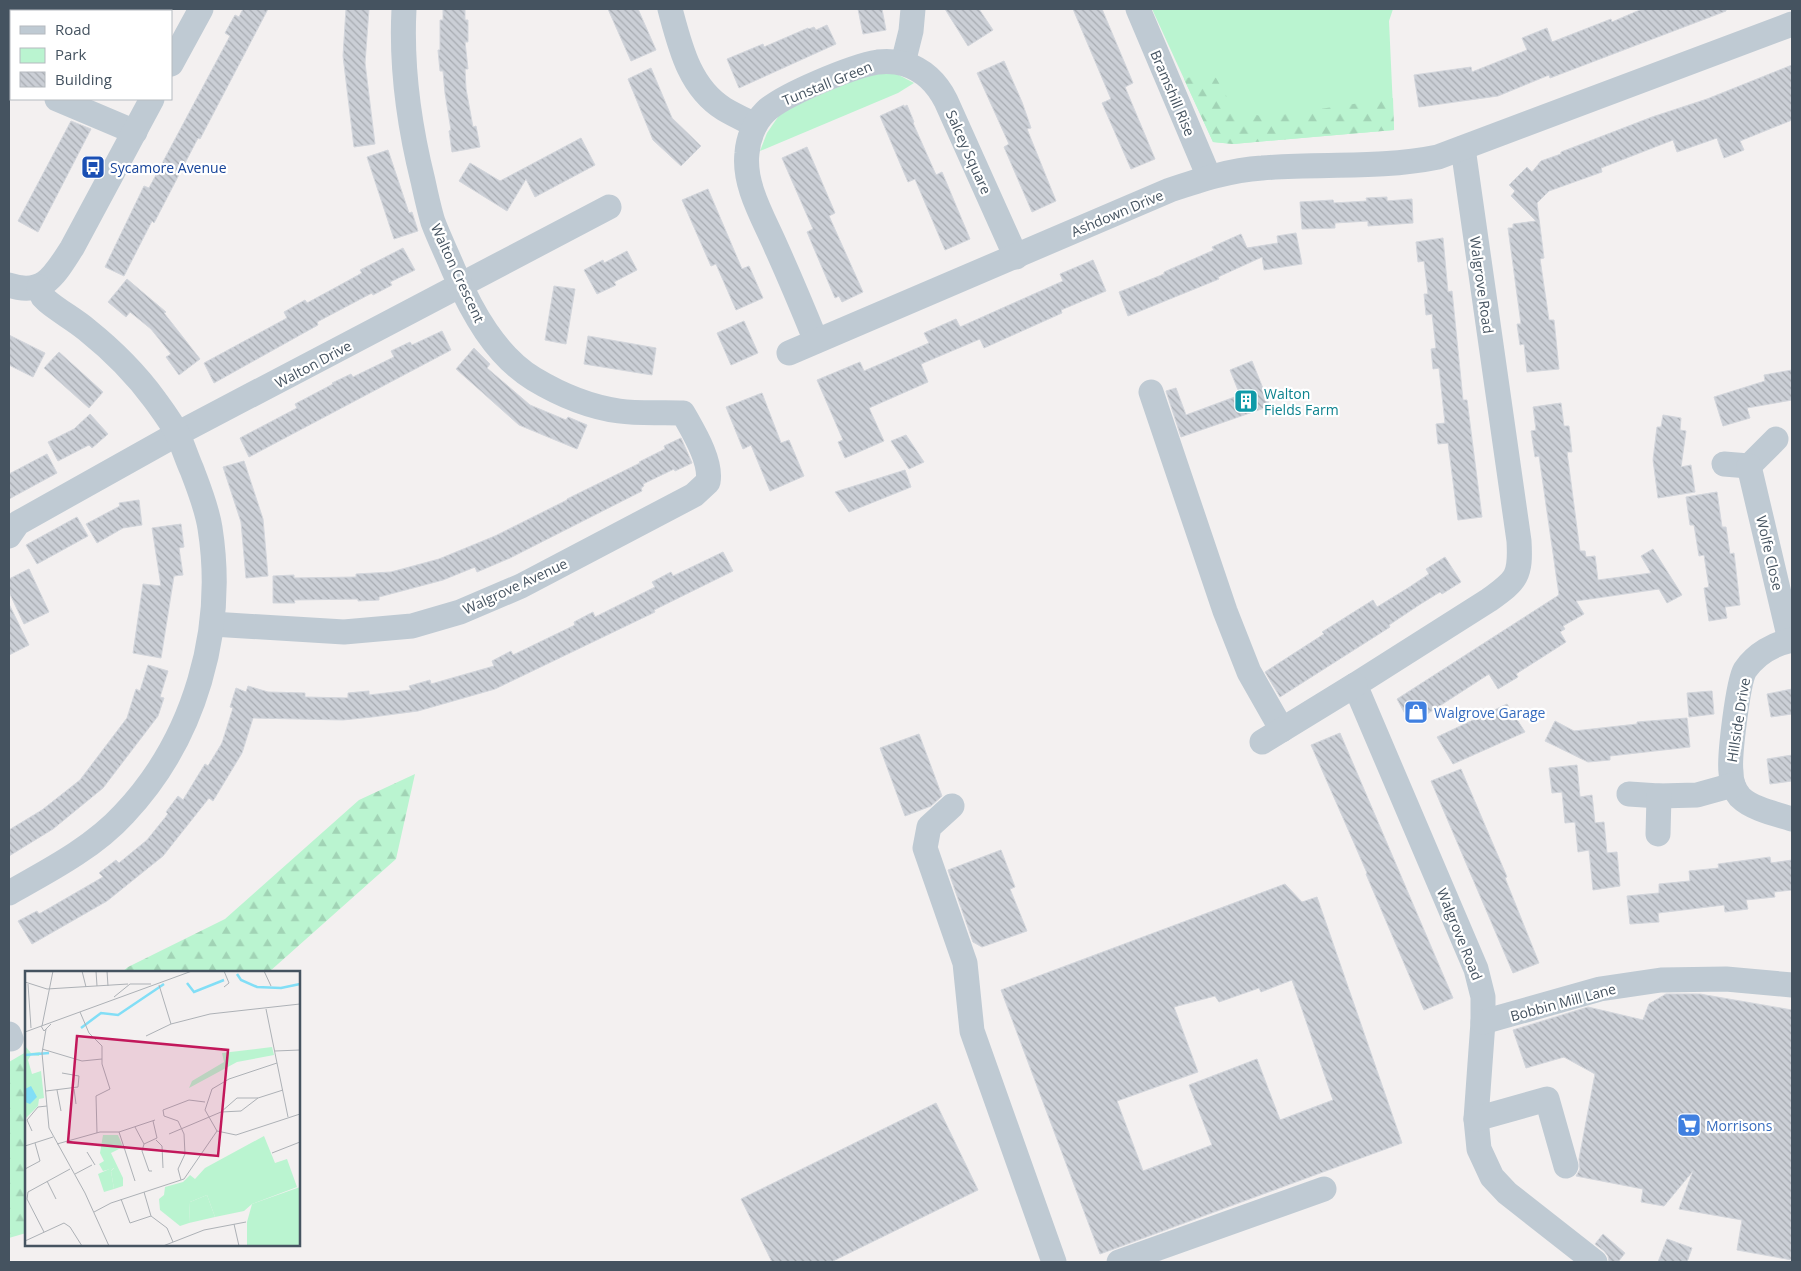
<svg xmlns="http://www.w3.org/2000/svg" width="1801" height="1271" viewBox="0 0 1801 1271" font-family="'Open Sans',sans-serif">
<defs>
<pattern id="forest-firs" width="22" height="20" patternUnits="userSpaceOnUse" patternTransform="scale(1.25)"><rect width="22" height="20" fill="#baf4d0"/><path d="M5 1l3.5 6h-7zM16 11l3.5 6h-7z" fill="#a1d3b5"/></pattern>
<pattern id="building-back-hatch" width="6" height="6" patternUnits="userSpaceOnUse" patternTransform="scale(1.25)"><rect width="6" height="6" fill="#cbcfd6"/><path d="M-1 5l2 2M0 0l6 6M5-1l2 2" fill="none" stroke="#a7abb1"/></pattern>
</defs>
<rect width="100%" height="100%" fill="#f3f0f0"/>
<g fill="#baf4d0">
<polygon points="1152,9 1393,9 1389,21 1394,130 1233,144 1213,142"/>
<polygon points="874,72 895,73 914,83 898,93 760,151 767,133 782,111"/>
</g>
<g fill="url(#forest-firs)">
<polygon points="1206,72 1216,78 1235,111 1267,117 1393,98 1394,130 1233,144 1213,142 1184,79"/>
<polygon points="415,774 396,859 269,972 122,972 128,967 225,919 359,800"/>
<polygon points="26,1052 26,1233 9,1238 9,1062"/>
</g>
<g fill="url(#building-back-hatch)" stroke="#d3d6dc" fill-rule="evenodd">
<polygon points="243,9 268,9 200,139 198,138 154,223 152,221 124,276 105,267 144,186 149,188 230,36 225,33 235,15 239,17"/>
<polygon points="346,9 369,9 365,63 375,144 354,147 343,56"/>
<polygon points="443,9 465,9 465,20 468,20 468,42 465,42 468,69 465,69 466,89 473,127 476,126 480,147 452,152 449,131 451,130 445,93 443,71 440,71 438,50 440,50 440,20 443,20"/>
<polygon points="608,9 638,9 656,50 631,61"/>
<polygon points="858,9 882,9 886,30 863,34"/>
<polygon points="945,9 979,9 993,30 968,46"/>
<polygon points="1073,9 1102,9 1133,83 1125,87 1155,159 1131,169 1102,103 1111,99"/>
<polygon points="1642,9 1726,9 1726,11 1550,78 1549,75 1498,96 1419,107 1414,75 1471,67 1472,72 1527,50 1522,38 1547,28 1552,42 1611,19 1612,22"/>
<polygon points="827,25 836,44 739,88 727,59 763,44 764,47 808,28 809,29 814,27 816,30"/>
<polygon points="1004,61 1022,102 1031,128 1027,129 1056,201 1032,212 1004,147 1009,144 977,73"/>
<polygon points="1792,65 1792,120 1740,141 1744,150 1724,158 1717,138 1677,152 1673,140 1601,168 1602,172 1549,191 1537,203 1544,258 1540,259 1549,320 1554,320 1559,369 1527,372 1524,344 1520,345 1517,324 1521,324 1508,228 1513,228 1513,224 1536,221 1511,196 1515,191 1509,185 1527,167 1532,172 1541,161 1561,154 1561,152 1652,117 1707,99"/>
<polygon points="651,68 672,118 701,146 681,166 653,140 628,79"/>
<polygon points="904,105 904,107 907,105 914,122 913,123 936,175 942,172 970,239 945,250 915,179 908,182 880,116"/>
<polygon points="71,121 91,129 38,232 18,221"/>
<polygon points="581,138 595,165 535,197 526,179 507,211 459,181 470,163 500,181"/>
<polygon points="807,147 835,213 829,216 863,292 842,302 839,296 835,298 807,232 813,229 782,158"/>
<polygon points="388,150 409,213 412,212 418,231 394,239 367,157"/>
<polygon points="708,189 742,269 749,266 763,298 736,310 716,264 711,266 682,200"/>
<polygon points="1387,197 1387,201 1412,199 1413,223 1368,226 1368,221 1335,223 1335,228 1302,229 1300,202 1333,200 1334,203 1367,201 1366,198"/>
<polygon points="1296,233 1302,264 1264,270 1262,257 1218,277 1219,279 1128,316 1119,292 1164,274 1164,272 1214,250 1212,247 1241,234 1247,248 1278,243 1277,236"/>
<polygon points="1443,238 1448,292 1452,291 1463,400 1467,400 1482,517 1458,520 1448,443 1438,444 1436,424 1445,423 1439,368 1433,369 1431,349 1436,348 1432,314 1426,315 1424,294 1428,294 1424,261 1418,262 1416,242"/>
<polygon points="403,248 415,270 390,282 392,285 373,295 372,293 317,322 318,325 214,383 204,363 287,318 284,312 305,300 307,303 331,290 362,273 360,270"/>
<polygon points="627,251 637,270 614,282 616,285 597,294 584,270 603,260 604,263"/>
<polygon points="1093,260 1106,291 1061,310 1062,313 984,348 980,339 921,364 928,382 869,408 884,441 845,458 838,442 843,440 817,380 860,362 864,371 929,343 924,333 956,319 960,327 1063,281 1060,274"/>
<polygon points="127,279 166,312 164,313 200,359 179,375 166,357 171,354 151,329 130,312 126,317 108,302"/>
<polygon points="554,286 575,289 566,344 545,340"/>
<polygon points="744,321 758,353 731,365 717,333"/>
<polygon points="442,331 451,350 249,457 240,438 297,408 295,404 333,384 332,383 351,374 353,377 394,357 391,351 410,342 412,345"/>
<polygon points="9,335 45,353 33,377 9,365"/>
<polygon points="588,336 656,348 652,375 584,364"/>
<polygon points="474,348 490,364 487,368 530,405 566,420 568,417 587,425 577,449 519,425 456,369"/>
<polygon points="59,352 103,392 89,408 44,368"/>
<polygon points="1252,361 1270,406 1181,437 1166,391 1176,388 1186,415 1240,395 1230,370"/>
<polygon points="1792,370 1792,400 1747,408 1750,418 1723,426 1714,397 1765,381 1764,375"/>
<polygon points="762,393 781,443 789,440 804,476 770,491 751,445 743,449 726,407"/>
<polygon points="1561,403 1564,426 1569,426 1572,452 1567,452 1580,551 1585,551 1586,557 1595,556 1598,580 1651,573 1641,556 1653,549 1682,595 1667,603 1659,589 1576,601 1584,614 1563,626 1565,629 1560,632 1566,642 1516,674 1518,677 1498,689 1489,674 1424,716 1423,713 1409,721 1397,699 1559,595 1539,456 1535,457 1531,431 1536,430 1533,407"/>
<polygon points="90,414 108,434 92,448 89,445 58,461 48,442 74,429"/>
<polygon points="1663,415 1681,418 1680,430 1686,431 1681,467 1691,465 1695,492 1658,498 1653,460 1657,427 1661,427"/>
<polygon points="906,435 924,462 909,469 891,441"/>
<polygon points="681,438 692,463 675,471 674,469 643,484 644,486 641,488 642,491 510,558 477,572 475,567 443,580 379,597 379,600 358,601 358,599 294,600 295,603 273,603 273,576 294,575 294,578 356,577 356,574 391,572 439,559 495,536 567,500 567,499 640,463 639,462 665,449 664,446"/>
<polygon points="47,454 57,473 9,499 9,474"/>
<polygon points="244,461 263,519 268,576 246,578 241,522 223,467"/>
<polygon points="905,470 911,487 849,512 835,492"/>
<polygon points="1717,492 1722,527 1726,527 1730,554 1734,553 1740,605 1725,607 1727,618 1709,621 1704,588 1709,587 1704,555 1699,556 1694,525 1690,525 1686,497"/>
<polygon points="139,500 142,525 123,528 97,543 86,524 120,506 119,503"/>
<polygon points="77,517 88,536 37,564 26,545"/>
<polygon points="181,524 184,547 179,548 183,575 174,576 161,658 133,653 143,584 161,586 152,528"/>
<polygon points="723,552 733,571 654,610 655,612 495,689 418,711 372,717 343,720 253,718 242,753 213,801 209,798 163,856 107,901 32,944 18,921 37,911 39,914 103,877 99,873 116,860 119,863 147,840 168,814 166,812 178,796 183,800 205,764 208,766 222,743 233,708 230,707 236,688 246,692 248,686 268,692 305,693 305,697 348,698 348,693 369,691 369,695 411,690 409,686 430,680 431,684 494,666 492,661 511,651 513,655 575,625 574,622 593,612 595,617 655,587 652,582 671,572 673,576"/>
<polygon points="1445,557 1461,582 1442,594 1440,592 1419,605 1389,625 1390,627 1280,697 1265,672 1324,634 1322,632 1373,600 1377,607 1408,588 1429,574 1426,569"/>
<polygon points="29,569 49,612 24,624 9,592 9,579"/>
<polygon points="9,604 29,645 9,655"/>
<polygon points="148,665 168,671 160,697 164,698 158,716 103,788 53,829 9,856 9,830 42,810 80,780 127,718 136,689 140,691"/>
<polygon points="1792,689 1792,714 1771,717 1767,694"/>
<polygon points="1712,691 1714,714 1689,717 1687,693"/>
<polygon points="1507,704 1525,732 1453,764 1437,737"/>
<polygon points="1687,718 1690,747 1610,756 1610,760 1588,762 1545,741 1555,721 1574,731 1637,724 1637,722"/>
<polygon points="1340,733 1453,998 1424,1010 1366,874 1367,873 1354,843 1311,745"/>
<polygon points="919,734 942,796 931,806 905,816 880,748"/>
<polygon points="1792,755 1792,781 1770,784 1767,759"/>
<polygon points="1577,765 1580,797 1592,795 1595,823 1604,822 1607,853 1617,852 1620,886 1593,890 1589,850 1578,852 1575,822 1565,823 1562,792 1552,793 1549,768"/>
<polygon points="1461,769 1507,877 1505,878 1539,963 1513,973 1431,781"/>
<polygon points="1001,850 1015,887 1010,889 1027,931 982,947 973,942 948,870"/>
<polygon points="1770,857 1771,863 1792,860 1792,890 1774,892 1775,897 1746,900 1748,909 1725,912 1724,905 1658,913 1659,922 1630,924 1627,896 1659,893 1659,884 1690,881 1689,871 1719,868 1718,864"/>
<path d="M1285,884l17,18 15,-5 85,246 -302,111 -99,-264zM1292,980l41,120 -53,20 -23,-61 -68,26 23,60 -69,26 -26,-70 81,-29 -24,-65 41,-11 4,6 40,-14 2,4z"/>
<polygon points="1666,994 1700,994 1792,1010 1792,1260 1737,1250 1742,1220 1679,1209 1693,1171 1664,1206 1641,1202 1643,1189 1576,1176 1580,1169 1579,1159 1595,1074 1564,1057 1526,1068 1513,1030 1588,1007 1643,1020 1649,1004"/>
<polygon points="936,1103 978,1190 831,1262 772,1262 741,1199"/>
<polygon points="1603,1234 1625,1253 1618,1262 1609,1262 1608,1256 1604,1251 1595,1244"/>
<polygon points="1667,1239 1692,1248 1687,1262 1658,1262"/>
</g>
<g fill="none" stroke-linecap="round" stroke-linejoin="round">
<g stroke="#bfcad3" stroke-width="25">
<path d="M670,9c10,37 19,78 54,100 10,6 21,11 31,16"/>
<polyline points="1138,9 1209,177"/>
<polyline points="903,63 911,31 913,9"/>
<polyline points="171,64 201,9"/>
<polyline points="9,85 11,85"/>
<polyline points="57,99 135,132"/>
<path d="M1463,148l56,393c2,35 -2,39 -30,59l-134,85 121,284 7,28v25l-7,97 3,30 13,28 15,16 88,69"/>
<path d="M9,285c35,12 46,-11 63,-37l80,-149"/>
<path d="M816,341c-13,-32 -26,-63 -40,-94 -12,-28 -33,-62 -29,-94 1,-14 7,-30 18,-41 17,-17 88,-46 113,-50 8,-1 20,0 27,2 19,6 32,19 41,37l70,156"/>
<path d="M789,353l381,-163c30,-10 60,-20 92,-22 58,-5 118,1 176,-11l354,-133"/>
<polyline points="1151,392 1225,611 1249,672 1282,730"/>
<polyline points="1724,464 1749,466 1776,439"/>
<polyline points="1749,466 1790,640"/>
<polyline points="9,536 18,523 177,434 609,207"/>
<path d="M212,624l132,8 68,-6 48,-14 61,-26 173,-91 14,-13c4,-21 -15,-51 -25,-69 -21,-1 -43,1 -64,-2 -29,-4 -60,-17 -85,-32 -39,-24 -62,-67 -80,-108 -7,-17 -15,-33 -21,-49 -4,-13 -7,-27 -10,-41 -14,-56 -22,-114 -19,-172"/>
<path d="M1792,640c-18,4 -36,14 -47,30 -7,12 -16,87 -14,102 0,9 3,18 9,25 12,12 36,17 52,22"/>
<polyline points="1262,742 1355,685"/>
<polyline points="1629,794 1659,796 1697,795 1733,785"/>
<polyline points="952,806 929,827 925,848 965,963 972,1031 1054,1262"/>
<polyline points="1658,834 1659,796"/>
<path d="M9,893c39,-22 84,-45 115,-79 71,-75 102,-184 86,-286 -3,-20 -11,-39 -18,-58 -5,-11 -9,-24 -14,-35 -6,-12 -15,-24 -23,-35 -19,-26 -43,-50 -68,-70 -13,-11 -27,-18 -40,-29l-4,-4 -4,-10"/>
<polyline points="1483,1022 1600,989 1661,980 1726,979 1792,985"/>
<polyline points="9,1034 11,1039"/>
<polyline points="1476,1119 1547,1099 1566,1166"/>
<polyline points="1119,1262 1324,1189"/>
</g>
</g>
<defs>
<g id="bus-square" transform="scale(1.25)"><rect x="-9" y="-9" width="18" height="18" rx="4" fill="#1a4fb4" stroke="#fff"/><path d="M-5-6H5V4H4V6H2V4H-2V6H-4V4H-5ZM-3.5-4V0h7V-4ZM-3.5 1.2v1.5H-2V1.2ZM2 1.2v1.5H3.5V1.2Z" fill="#fff"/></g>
<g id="building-square" transform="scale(1.25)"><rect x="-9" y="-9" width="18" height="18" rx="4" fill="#0f9aa8" stroke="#fff"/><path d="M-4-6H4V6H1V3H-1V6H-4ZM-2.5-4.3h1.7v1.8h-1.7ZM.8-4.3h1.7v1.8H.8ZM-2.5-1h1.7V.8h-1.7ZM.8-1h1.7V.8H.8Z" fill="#fff"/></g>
<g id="shop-square" transform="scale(1.25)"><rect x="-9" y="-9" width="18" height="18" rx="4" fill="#3f7fe0" stroke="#fff"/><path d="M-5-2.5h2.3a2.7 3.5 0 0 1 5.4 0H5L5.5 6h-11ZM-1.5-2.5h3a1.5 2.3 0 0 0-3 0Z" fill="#fff"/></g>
<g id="supermarket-square" transform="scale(1.25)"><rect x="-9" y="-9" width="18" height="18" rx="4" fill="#3f7fe0" stroke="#fff"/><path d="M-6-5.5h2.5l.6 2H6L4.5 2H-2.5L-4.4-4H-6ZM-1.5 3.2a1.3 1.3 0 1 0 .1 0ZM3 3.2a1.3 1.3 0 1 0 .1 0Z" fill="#fff"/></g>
</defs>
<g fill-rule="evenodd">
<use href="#bus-square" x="93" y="167"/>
<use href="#building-square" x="1246" y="401"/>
<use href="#shop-square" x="1416" y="712"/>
<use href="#supermarket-square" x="1689" y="1125"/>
</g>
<g text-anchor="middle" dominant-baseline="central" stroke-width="4.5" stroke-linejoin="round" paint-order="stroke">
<g font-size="14" fill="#455360" stroke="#fff">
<text transform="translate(827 83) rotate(-22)">Tunstall Green</text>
<text transform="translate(1173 93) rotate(67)">Bramshill Rise</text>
<text transform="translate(969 152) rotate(66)">Salcey Square</text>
<text transform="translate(1117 213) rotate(-23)">Ashdown Drive</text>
<text transform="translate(458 273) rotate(65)">Walton Crescent</text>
<text transform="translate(1482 285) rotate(82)">Walgrove Road</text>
<text transform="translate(313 364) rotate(-28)">Walton Drive</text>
<text transform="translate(1770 553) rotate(77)">Wolfe Close</text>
<text transform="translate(515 586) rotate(-25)">Walgrove Avenue</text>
<text transform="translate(1738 720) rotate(-81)">Hillside Drive</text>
<text transform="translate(1460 934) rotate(68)">Walgrove Road</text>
<text transform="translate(1563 1002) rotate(-15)">Bobbin Mill Lane</text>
</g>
<g font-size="14" fill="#164399" stroke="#fff" text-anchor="start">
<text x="110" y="167">Sycamore Avenue</text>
</g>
<g font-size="14" fill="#0d838f" stroke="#fff" text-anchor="start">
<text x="1264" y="393">Walton<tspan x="1264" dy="16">Fields Farm</tspan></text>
</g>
<g font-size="14" fill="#366cbe" stroke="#fff" text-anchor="start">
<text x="1434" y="712">Walgrove Garage</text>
<text x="1706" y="1125">Morrisons</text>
</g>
</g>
<g transform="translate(25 971)">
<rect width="275" height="275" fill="#f3f0f0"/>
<path d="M0,75l6,7 9,-1 -1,4 -8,-1 -3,5 4,14 9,-3 3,27 -5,1 -1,7 -13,13zM78,164h15l5,12 -12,6 12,25v8l-9,3 -3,-18 3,-3 -11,3 -4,-7 5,-3 -4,-8zM275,216v59h-53v-24l5,-18zM182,224l8,22 -26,6 1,-21z" fill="#baf4d0"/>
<path d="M247,76l2,8 -37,7 -48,26 3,-7 32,-19 -2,-9zM89,196l-3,4 3,18 -10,3 -6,-18z" fill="#baf4d0"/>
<path d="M239,165l11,27 12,-4 10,28 -45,17 -8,7 -29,6 -8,-22 -17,7 -1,21 -9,3 -20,-16 -1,-11 5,-4 1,-8 18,-5 7,-7 5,4 10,-11z" fill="#baf4d0"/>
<path d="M6,115l6,11 -7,7 -5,-2v-13z" fill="#82def6"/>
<path fill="none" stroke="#82def6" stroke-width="2.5" d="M212,3l4,6 16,7 24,1 19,-4M162,12l7,9 30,-12M56,57l20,-15 17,2 46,-31M0,84l24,-2"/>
<path fill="none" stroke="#adb1b6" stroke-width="1" d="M57,0l4,16M71,0l1,15M82,0l1,15M239,0l7,15M0,11l22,7 81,-5M3,13l3,44M134,14l12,39M199,16l5,-4 -5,-12M89,26l16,-13h21M241,38l22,108M55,41l9,21 13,13v18l8,25 -14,7 1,37M16,55l3,5 7,-7M17,55l11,-55M21,58l-4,24 7,75 36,65 24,53M0,61l167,-61M121,65l25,-12 39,-10 90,-10M17,78l40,12 20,-2M250,80l25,-1M49,118l2,15M32,119l4,21M21,120l32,-4 1,-11 -17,-3M196,141l20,-1 17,-13M110,156l9,17M7,160l-5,-11 11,-13 9,-1M192,160l-12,-21 7,-21 17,-10 48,-16M94,161l16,49M144,163l52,-22 16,-14h21l25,-8M131,169l6,6 1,22M32,173l43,-12h19l36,-12M119,173l13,-6 -4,-17M119,173l-2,7 7,20h3M0,175l28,-9M62,181l8,13M247,182l28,-11M0,198l15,-8 -5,-18M50,203l17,-9M156,209l-3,-11 7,-15 -1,-20 -6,-13 -14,-5 -1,-6 26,-10 16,2M22,210l9,18M119,221l7,24 16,12 6,14M96,228l9,24 21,-7M69,241l17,-9 73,-24 33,-48 19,4 64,-21M209,253l5,22M19,261l-17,-33 1,-7 42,-23M0,270l39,-18 6,4 12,19M138,275l41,-16 42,-8"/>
<path fill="#c2185b" fill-opacity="0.15" stroke="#c2185b" stroke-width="2.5" d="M52,65l151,14 -10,106 -150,-14z"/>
<rect width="275" height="275" fill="none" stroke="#455360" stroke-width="2.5"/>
</g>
<rect width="1801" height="1271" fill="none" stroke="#455360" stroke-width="20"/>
<rect x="10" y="10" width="162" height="90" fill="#ffffff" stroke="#b5babf"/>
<rect x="20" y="26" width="25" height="8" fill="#bfcad3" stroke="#b5babf"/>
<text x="55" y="35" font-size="15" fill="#455360">Road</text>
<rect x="20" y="48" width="25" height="15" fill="#baf4d0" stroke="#b5babf"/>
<text x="55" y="60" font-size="15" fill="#455360">Park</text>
<rect x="20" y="72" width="25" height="15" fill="url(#building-back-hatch)" stroke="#b5babf"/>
<text x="55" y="85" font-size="15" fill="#455360">Building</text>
</svg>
